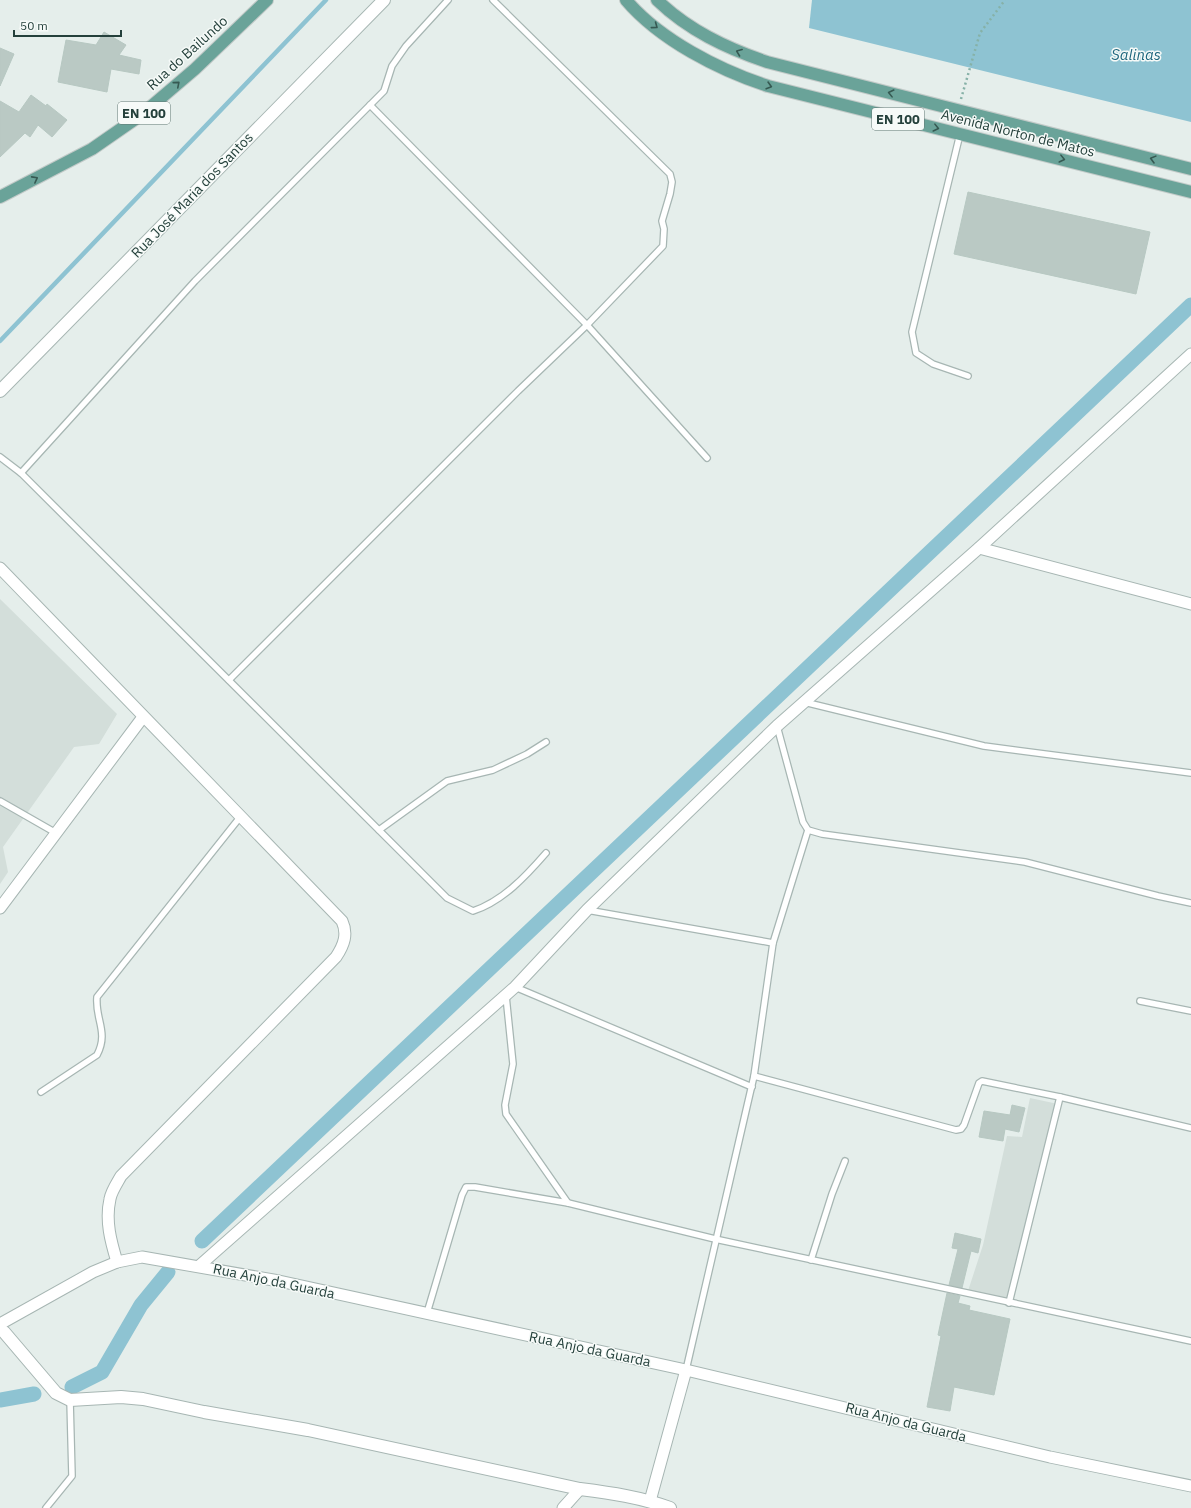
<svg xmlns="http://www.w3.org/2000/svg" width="1191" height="1508" viewBox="0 0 1191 1508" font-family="'IBM Plex Sans',sans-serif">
<rect width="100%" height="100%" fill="#e5eeeb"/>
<g fill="#d3deda">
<polygon points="0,599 117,714 99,744 74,747 3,847 8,872 0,884"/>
<polygon points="1030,1098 1058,1104 1009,1303 967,1294 983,1245 1007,1136 1022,1137"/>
</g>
<polygon fill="#8ec3d2" points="812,0 1191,0 1191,122 809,28"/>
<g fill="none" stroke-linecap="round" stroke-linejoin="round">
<polyline stroke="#8ec3d2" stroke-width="4.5" points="0,341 326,0"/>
<g stroke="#8ec3d2" stroke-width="15">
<polyline points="202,1241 1191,305"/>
<polyline points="72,1387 102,1372 141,1305 168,1272"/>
<polyline points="0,1400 34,1394"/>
</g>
</g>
<g fill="#bac9c4" stroke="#b7c8c2">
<polygon points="104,32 126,45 119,55 141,60 139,74 111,69 107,92 58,82 66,40 96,45"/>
<polygon points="0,48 14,54 0,86"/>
<polygon points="31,95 46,106 47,104 67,120 52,137 38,125 30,137 25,133 0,157 0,101 19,112"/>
<polygon points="968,192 1150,232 1136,294 954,254"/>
<polygon points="1012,1105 1025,1108 1019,1132 1005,1129 1003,1141 979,1137 984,1111 1010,1115"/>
<polygon points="955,1233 981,1239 978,1253 971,1251 962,1288 949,1285 958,1249 952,1248"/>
<polygon points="947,1293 960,1296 958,1303 970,1306 969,1310 1010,1319 994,1395 954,1387 950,1411 927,1407 941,1336 938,1335"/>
</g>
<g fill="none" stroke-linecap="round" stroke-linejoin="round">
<g stroke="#a7b6b3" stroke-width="8">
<g id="service">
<polyline points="370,105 587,325 707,458"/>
<polyline points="960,134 912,332 916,353 933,364 968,376"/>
<path d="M0,457l21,16 426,425 26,13c30,-10 53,-35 73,-58"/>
<polyline points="21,473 195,281 384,91 392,66 406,46 448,0"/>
<polyline points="229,680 518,391 587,325 663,246 664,229 662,221 670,194 672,182 670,174 493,0"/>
<polyline points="804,702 984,746 1191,773"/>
<polyline points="777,726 803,822 808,830 822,834 1025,862 1158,896 1191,903"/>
<polyline points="0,801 56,833"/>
<polyline points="379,830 447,781 493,770 527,754 546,742"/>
<polyline points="587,910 773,943"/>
<polyline points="515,987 752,1087"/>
<polyline points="506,996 513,1064 505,1105 506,1114 568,1203 715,1239 1191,1341"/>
<polyline points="1140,1001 1191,1011"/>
<polyline points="754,1076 956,1130 961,1129 964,1125 979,1083 982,1081 1060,1097"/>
<path d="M41,1092l56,-37c12,-23 -2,-35 0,-58l144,-181"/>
<polyline points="811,1260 832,1194 845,1161"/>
<polyline points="1009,1303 1060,1097 1191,1128"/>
<polyline points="427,1313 462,1195 466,1187 475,1187 568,1203"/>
<polyline points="686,1370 754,1076 773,943 808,830"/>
<polyline points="46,1508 72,1476 70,1400"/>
</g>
</g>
<g stroke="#a7b6b3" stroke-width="13">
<g id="minor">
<polyline points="979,548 1191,604"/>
<path d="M0,568l342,353c6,13 2,24 -6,36l-215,219c-4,7 -10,16 -11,23 -5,22 1,43 7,63"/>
<polyline points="0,908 143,717"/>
<polyline points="199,1266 515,987 587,910 777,726 979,548 1191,354"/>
<polyline points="0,1324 93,1272 117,1262 142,1257 279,1281 686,1370 1050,1457 1191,1486"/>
<polyline points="650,1501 686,1370"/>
<polyline points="563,1508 580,1489"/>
</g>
</g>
<g stroke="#a7b6b3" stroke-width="14">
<g id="tertiary">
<polyline points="0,391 384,0"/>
<path d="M0,1329l4,3 52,61 14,7 51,-3 22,2 61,13 104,18 272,59c31,4 60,8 90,19"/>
</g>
</g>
<g stroke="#c2cac8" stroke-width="14">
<g id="primary">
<path d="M626,0c34,40 93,70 142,86l423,106"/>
<path d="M657,0c31,30 69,48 110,62l424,107"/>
<polyline points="0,197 92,149 141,115 195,69 267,0"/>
</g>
</g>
<polyline stroke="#86b1a7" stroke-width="2.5" stroke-dasharray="2 3" stroke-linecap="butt" points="961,99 980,33 1005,0"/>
<use href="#service" stroke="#fff" stroke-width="5.5"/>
<use href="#minor" stroke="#fff" stroke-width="11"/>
<use href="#tertiary" stroke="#fff" stroke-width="12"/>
<use href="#primary" stroke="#6aa399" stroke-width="12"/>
</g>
<defs><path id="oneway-chevron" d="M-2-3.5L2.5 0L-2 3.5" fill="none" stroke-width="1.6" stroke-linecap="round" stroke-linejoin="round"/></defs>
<g stroke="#365952">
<use href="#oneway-chevron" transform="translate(655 26) rotate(37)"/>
<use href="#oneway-chevron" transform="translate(739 52) rotate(-159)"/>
<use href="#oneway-chevron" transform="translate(177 84) rotate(-41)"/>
<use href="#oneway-chevron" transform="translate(769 86) rotate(16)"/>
<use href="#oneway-chevron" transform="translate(891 93) rotate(-166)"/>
<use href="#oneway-chevron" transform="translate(936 128) rotate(14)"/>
<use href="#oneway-chevron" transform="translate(1062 159) rotate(14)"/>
<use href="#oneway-chevron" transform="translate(1153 159) rotate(-165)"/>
<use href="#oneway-chevron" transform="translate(35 179) rotate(-28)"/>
</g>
<g text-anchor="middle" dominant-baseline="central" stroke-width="3" stroke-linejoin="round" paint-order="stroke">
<g fill="#f6faf8" stroke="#637874" stroke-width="1">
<rect x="118" y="102" width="52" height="22" rx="3"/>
<rect x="872" y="108" width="52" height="22" rx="3"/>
</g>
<g font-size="13" font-weight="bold" fill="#24403b">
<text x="144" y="113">EN 100</text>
<text x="898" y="119">EN 100</text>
</g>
<g font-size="14" fill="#24403b" stroke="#f6faf8">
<text transform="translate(187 53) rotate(-42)">Rua do Bailundo</text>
<text transform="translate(1018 133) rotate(14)">Avenida Norton de Matos</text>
<text transform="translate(192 195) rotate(-46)">Rua José Maria dos Santos</text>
<text transform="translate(274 1281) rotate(12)">Rua Anjo da Guarda</text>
<text transform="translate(590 1349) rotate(12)">Rua Anjo da Guarda</text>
<text transform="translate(906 1422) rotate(14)">Rua Anjo da Guarda</text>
</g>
<g font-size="15" font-style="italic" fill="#1d667d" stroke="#f6faf8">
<text x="1136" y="54">Salinas</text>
</g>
</g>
<path d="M14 30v6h107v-6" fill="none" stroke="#24403b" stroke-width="2"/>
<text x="20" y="30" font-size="12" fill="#24403b" stroke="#f6faf8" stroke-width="3" paint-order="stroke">50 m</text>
</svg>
